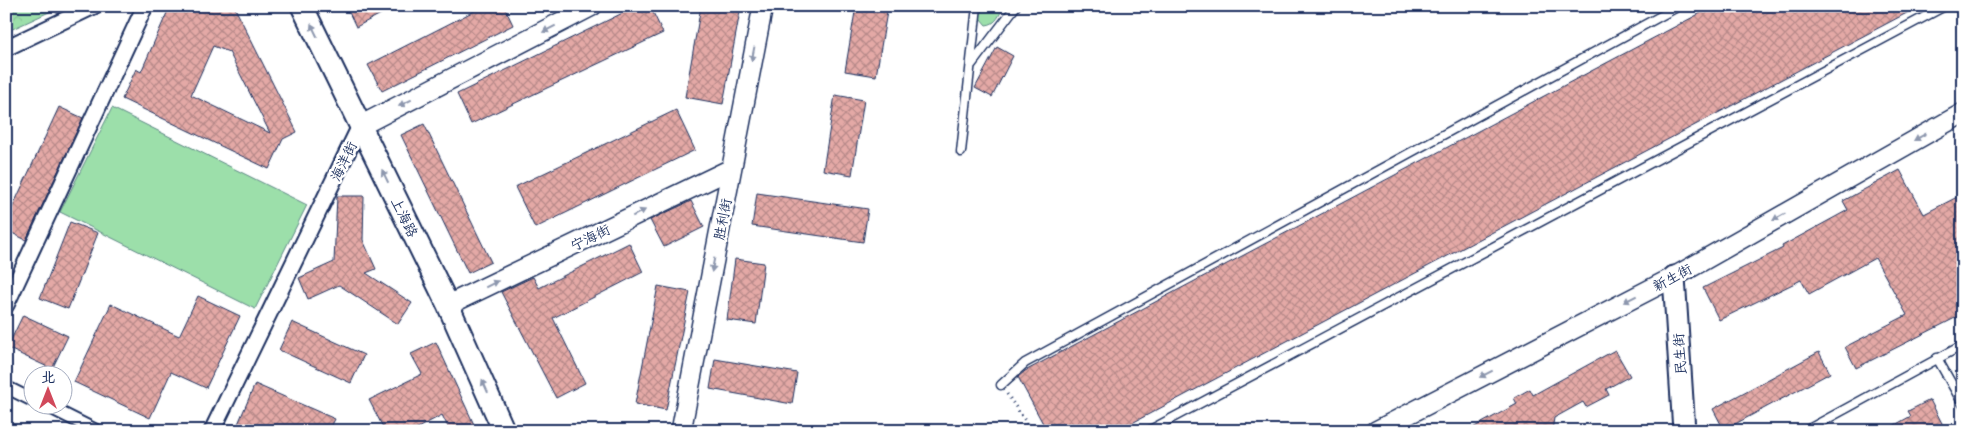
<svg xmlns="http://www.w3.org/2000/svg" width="1969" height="437" viewBox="0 0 1969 437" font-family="'Patrick Hand','LXGW WenKai TC',sans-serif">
<defs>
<pattern id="park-crowns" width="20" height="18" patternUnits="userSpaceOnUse" patternTransform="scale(1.25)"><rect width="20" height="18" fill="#9cdfaa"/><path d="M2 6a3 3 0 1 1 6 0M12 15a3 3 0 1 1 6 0" fill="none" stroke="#86c095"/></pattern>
<pattern id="building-cross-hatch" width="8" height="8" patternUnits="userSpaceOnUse" patternTransform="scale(1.25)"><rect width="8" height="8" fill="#e4a9a6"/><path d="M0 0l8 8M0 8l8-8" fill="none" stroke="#b88a8a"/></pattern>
</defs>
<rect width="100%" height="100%" fill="#fff"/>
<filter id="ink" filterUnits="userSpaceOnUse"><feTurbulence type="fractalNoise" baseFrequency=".02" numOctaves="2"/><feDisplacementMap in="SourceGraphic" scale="10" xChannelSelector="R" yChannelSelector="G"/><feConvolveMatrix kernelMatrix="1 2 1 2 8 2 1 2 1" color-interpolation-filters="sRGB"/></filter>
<g filter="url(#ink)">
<g fill="#9cdfaa" stroke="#5c8784">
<path d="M982,6h22c-5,9 -7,18 -18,19l-6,-7z"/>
<polygon points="112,108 307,205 255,309 60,212"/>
</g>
<polygon fill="url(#park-crowns)" stroke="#5c8784" points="6,6 62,6 6,32"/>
<g fill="url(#building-cross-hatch)" stroke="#1b2f5e" fill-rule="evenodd">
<path d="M170,6h64l63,126 -14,7 -14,30 -147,-70 14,-30 5,3zM213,46l16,6 41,81 -79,-38z"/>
<polygon points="346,6 396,6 356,27"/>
<polygon points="484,6 504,6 513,25 382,91 368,65"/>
<polygon points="637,6 650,6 663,33 471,124 457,94"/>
<polygon points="701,6 741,6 723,104 685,97"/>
<polygon points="856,6 888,6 876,76 845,71"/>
<polygon points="1714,6 1920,6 1117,431 1047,431 1018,377 1025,371"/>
<polygon points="997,47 1013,56 992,97 975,88"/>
<polygon points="835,95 864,100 852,175 823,170"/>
<polygon points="59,107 83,118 26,240 6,230 6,221"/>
<polygon points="676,110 695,150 535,228 515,187"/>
<polygon points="424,124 491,262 468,273 401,135"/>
<polygon points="1900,170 1924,214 1963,194 1963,314 1856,368 1845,347 1907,315 1875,258 1809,294 1801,280 1719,320 1703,288 1783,248 1782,246 1848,210 1843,201"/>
<polygon points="757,193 868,209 863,242 752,226"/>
<polygon points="337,196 364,196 363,240 376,269 366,273 412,303 398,324 339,285 308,299 299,278 334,262"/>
<polygon points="691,201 704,227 664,247 650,220"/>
<polygon points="70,222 98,233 68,309 40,298"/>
<polygon points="629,243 643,272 553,318 585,383 556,398 501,292 533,277 539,288"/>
<polygon points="735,259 764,263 756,324 727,320"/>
<polygon points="658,286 690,292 666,410 635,404"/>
<polygon points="198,296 240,316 206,388 171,372 150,418 74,382 111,304 179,336"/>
<polygon points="23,315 68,336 52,369 7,348"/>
<polygon points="292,322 364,355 351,383 279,350"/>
<polygon points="436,342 477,431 450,431 442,415 412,431 385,431 369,400 422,374 411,354"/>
<polygon points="1615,350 1630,376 1606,389 1609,395 1586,407 1583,402 1554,418 1552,431 1467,431 1517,404 1514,398 1530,389 1533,395"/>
<polygon points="1819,352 1830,373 1724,430 1713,409"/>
<polygon points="715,359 797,373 792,404 710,389"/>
<polygon points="255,384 335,419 329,431 235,431"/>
<polygon points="1930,400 1946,431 1884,431 1911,416 1908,411"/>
</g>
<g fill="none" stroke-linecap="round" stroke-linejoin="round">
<g stroke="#1b2f5e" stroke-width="11">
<g id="service">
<polyline points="1957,6 1963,6"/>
<polyline points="972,64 1016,6"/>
<polyline points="961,152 977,6"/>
<polyline points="1937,358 1963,404"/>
<polyline points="1001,385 1025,363 1679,6"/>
<polyline points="1148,431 1945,6"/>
<polyline points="1805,431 1963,345"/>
</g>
</g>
<g stroke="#1b2f5e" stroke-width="15">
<g id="pedestrian">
<polyline points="6,387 32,400"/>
<polyline points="43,404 97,431"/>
</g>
</g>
<g stroke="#1b2f5e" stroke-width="19">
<g id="minor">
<polyline points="6,48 94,6"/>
<polyline points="6,305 145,6"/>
<polyline points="212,431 360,126"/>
</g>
</g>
<g stroke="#1b2f5e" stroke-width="22">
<g id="tertiary">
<polyline points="360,126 592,6"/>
<polyline points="448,305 731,169"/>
<polyline points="681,431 763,6"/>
<polyline points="1376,431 1674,277 1963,113"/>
</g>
</g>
<g stroke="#1b2f5e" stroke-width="25">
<g id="secondary">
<polyline points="302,6 448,305 504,431"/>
<polyline points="1674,277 1684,431"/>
</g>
</g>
<polyline stroke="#1b2f5e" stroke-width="3" stroke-dasharray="1 4" stroke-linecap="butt" points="1007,394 1032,431"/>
<use href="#service" stroke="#fff" stroke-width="8"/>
<use href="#pedestrian" stroke="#fff" stroke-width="11"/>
<use href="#minor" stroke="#fff" stroke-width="15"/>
<use href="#tertiary" stroke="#fff" stroke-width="19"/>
<use href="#secondary" stroke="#fff" stroke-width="21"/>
</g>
<defs><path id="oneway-solid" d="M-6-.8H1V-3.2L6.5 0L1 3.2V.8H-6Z" transform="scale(1.25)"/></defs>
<g fill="#8d97ae">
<use href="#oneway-solid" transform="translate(549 29) rotate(153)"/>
<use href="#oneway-solid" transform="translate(314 30) rotate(-116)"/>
<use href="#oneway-solid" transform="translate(753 54) rotate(101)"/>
<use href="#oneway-solid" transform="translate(405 103) rotate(153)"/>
<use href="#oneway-solid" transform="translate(1920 137) rotate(151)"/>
<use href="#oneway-solid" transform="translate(385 176) rotate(-116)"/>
<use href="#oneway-solid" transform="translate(639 213) rotate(-26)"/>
<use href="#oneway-solid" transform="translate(1779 217) rotate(151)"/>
<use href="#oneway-solid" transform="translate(713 265) rotate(101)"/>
<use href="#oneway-solid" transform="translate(492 284) rotate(-26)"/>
<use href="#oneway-solid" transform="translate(1630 299) rotate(153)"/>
<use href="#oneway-solid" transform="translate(1486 374) rotate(153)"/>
<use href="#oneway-solid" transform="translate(485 386) rotate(-114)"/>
</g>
</g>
<g text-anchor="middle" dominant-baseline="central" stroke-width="5" stroke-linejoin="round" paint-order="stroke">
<g font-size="14" fill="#1b2f5e" stroke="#fff">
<text transform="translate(343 161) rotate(-64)">海洋街</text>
<text transform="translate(405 217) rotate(64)">上海路</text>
<text transform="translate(722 219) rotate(-79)">胜利街</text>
<text transform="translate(590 237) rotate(-26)">宁海街</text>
<text transform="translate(1672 277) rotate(-28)">新生街</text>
<text transform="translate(1679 354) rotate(-94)">民生街</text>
</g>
</g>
<rect width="1969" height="437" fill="none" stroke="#fff" stroke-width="25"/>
<rect x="12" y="12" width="1944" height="412" fill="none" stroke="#1b2f5e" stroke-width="2" filter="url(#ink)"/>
<g transform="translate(48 390)"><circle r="24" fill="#ffffff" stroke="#a4acbf"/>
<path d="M0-4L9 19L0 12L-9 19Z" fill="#d1495b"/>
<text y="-8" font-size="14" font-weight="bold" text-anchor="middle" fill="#1b2f5e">北</text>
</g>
</svg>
